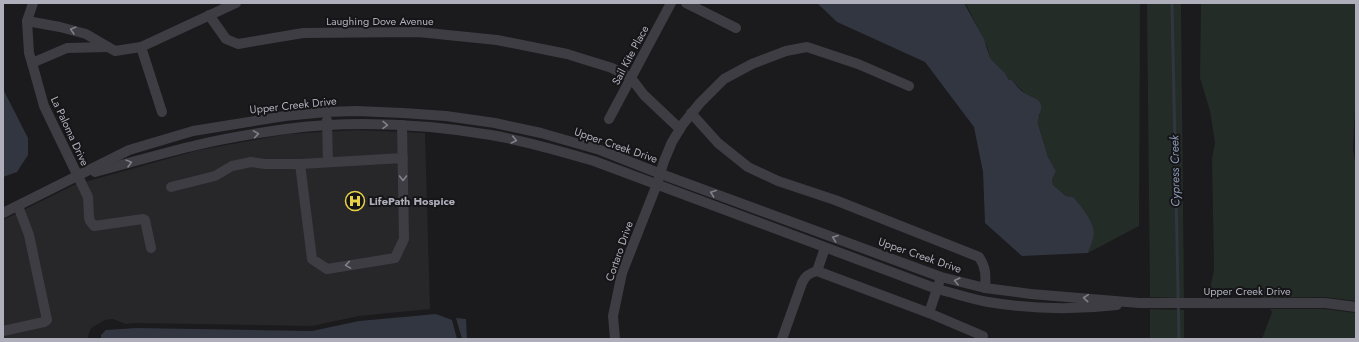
<svg xmlns="http://www.w3.org/2000/svg" width="1359" height="342" viewBox="0 0 1359 342" font-family="Jost,sans-serif">
<rect width="100%" height="100%" fill="#1b1a1c"/>
<polygon fill="#272629" points="356,130 425,133 430,309 359,316 312,326 136,323 126,324 113,319 105,320 91,328 88,336 89,339 3,339 3,220 74,185 199,150 288,134"/>
<g fill="#242c27">
<polygon points="964,3 1140,3 1139,226 1088,253 1094,232 1083,209 1073,197 1066,196 1053,185 1052,180 1056,171 1048,157 1038,124 1037,119 1040,115 1039,102 1033,97 1026,95 1012,80 1009,80 1005,73 990,58 987,46 967,6"/>
<polygon points="1147,3 1181,3 1184,298 1150,297"/>
<polygon points="1201,3 1356,3 1356,87 1353,149 1356,169 1356,301 1325,297 1262,298 1258,292 1210,289 1214,270 1212,158 1215,143 1210,111 1200,78"/>
<polygon points="1150,309 1184,310 1184,339 1150,339"/>
<polygon points="1270,309 1324,309 1356,313 1356,339 1262,339 1272,312"/>
</g>
<g fill="#313640">
<path d="M817,3h147l20,36 6,19 15,15 4,7h3c4,5 8,11 14,14 5,3 13,4 15,11 1,7 -4,12 -3,19l10,33 8,14 -4,9 1,5 13,11 7,1c7,7 20,24 21,35 0,6 -4,15 -6,21l-66,3 -37,-33 -2,-51 -9,-45 -49,-65 -88,-40z"/>
<polygon points="3,89 28,138 28,155 17,172 3,177"/>
<polygon points="436,314 452,320 457,339 101,339 101,335 106,330 136,328 312,331 359,321"/>
<polygon points="456,318 466,319 467,339 462,339"/>
</g>
<g fill="none" stroke-linecap="round" stroke-linejoin="round">
<polyline stroke="#313640" stroke-width="3" points="1172,3 1179,339"/>
<g stroke="#3e3d43" stroke-width="10">
<polyline points="33,3 27,21 29,53 32,63 44,106 88,197 89,217 90,221 94,226 143,219 145,220 151,248"/>
<polyline points="686,3 736,28"/>
<polyline points="209,15 226,39 238,44 303,33 418,32 497,40 567,54 612,68 631,78 644,95 680,129"/>
<polyline points="27,21 60,27 86,34 115,51 141,47 236,3"/>
<polyline points="141,47 162,112"/>
<polyline points="32,63 67,48 108,47"/>
<path d="M691,113l27,30 30,24 30,14 57,19 144,57c7,10 7,19 6,31"/>
<polyline points="609,119 671,3"/>
<polyline points="327,120 328,162"/>
<polyline points="402,125 404,239 395,258 327,269 312,259 300,164 403,158"/>
<path d="M95,172c34,-9 68,-19 102,-27 29,-7 60,-12 89,-16 68,-9 138,-5 205,6 35,6 69,16 103,26l343,128c17,4 34,10 51,13 42,7 86,8 129,3"/>
<polyline points="171,187 215,176 232,166 251,162 265,164 300,164"/>
<polyline points="3,213 129,150 193,131 285,116 326,112 356,111 403,113 446,116 495,123 541,133 600,150 661,174 941,277 985,288 1031,294 1139,303 1325,303 1356,307"/>
<polyline points="825,248 817,271 929,313 983,336"/>
<polyline points="929,313 939,283"/>
<polyline points="3,331 44,322 47,320 29,235 18,206"/>
<polyline points="615,339 613,316 622,273 657,184 664,161 672,142 683,124 700,103 724,79 752,64 786,51 807,47 858,64 909,86"/>
<path d="M782,339l20,-56c3,-7 7,-10 15,-12"/>
</g>
</g>
<defs><path id="oneway-chevron" d="M-2-3.5L2.5 0L-2 3.5" fill="none" stroke-width="1.6" stroke-linecap="round" stroke-linejoin="round"/></defs>
<g stroke="#81818b">
<use href="#oneway-chevron" transform="translate(73 30) rotate(-165)"/>
<use href="#oneway-chevron" transform="translate(385 125) rotate(1)"/>
<use href="#oneway-chevron" transform="translate(256 134) rotate(-9)"/>
<use href="#oneway-chevron" transform="translate(514 140) rotate(12)"/>
<use href="#oneway-chevron" transform="translate(129 163) rotate(-15)"/>
<use href="#oneway-chevron" transform="translate(403 178) rotate(90)"/>
<use href="#oneway-chevron" transform="translate(713 193) rotate(-160)"/>
<use href="#oneway-chevron" transform="translate(835 238) rotate(-160)"/>
<use href="#oneway-chevron" transform="translate(348 265) rotate(171)"/>
<use href="#oneway-chevron" transform="translate(957 281) rotate(-166)"/>
<use href="#oneway-chevron" transform="translate(1086 298) rotate(-175)"/>
</g>
<defs>
<g id="hospital-ring" transform="scale(1)"><circle r="9.5" fill="#161517" stroke="#e8d247" stroke-width="1.5"/><path d="M-5-5h3v3.5h4V-5h3V5h-3V1.5h-4V5h-3Z" fill="#e8d247"/></g>
</defs>
<g fill-rule="evenodd">
<use href="#hospital-ring" x="355" y="201"/>
</g>
<g text-anchor="middle" dominant-baseline="central" stroke-width="4" stroke-linejoin="round" paint-order="stroke">
<g font-size="11" fill="#aeafbb" stroke="#161517">
<text x="380" y="21">Laughing Dove Avenue</text>
<text transform="translate(630 55) rotate(-62)">Sail Kite Place</text>
<text transform="translate(293 105) rotate(-6)">Upper Creek Drive</text>
<text transform="translate(70 131) rotate(65)">La Paloma Drive</text>
<text transform="translate(616 145) rotate(19)">Upper Creek Drive</text>
<text transform="translate(619 251) rotate(-71)">Cortaro Drive</text>
<text transform="translate(920 255) rotate(19)">Upper Creek Drive</text>
<text x="1247" y="291">Upper Creek Drive</text>
</g>
<g font-size="11" font-weight="bold" fill="#aeafbb" stroke="#161517" text-anchor="start">
<text x="369" y="201">LifePath Hospice</text>
</g>
<g font-size="12" font-style="italic" fill="#8796b3" stroke="#161517">
<text transform="translate(1175 171) rotate(-91)">Cypress Creek</text>
</g>
</g>
<rect width="1359" height="342" fill="none" stroke="#aeafbb" stroke-width="8"/>
</svg>
